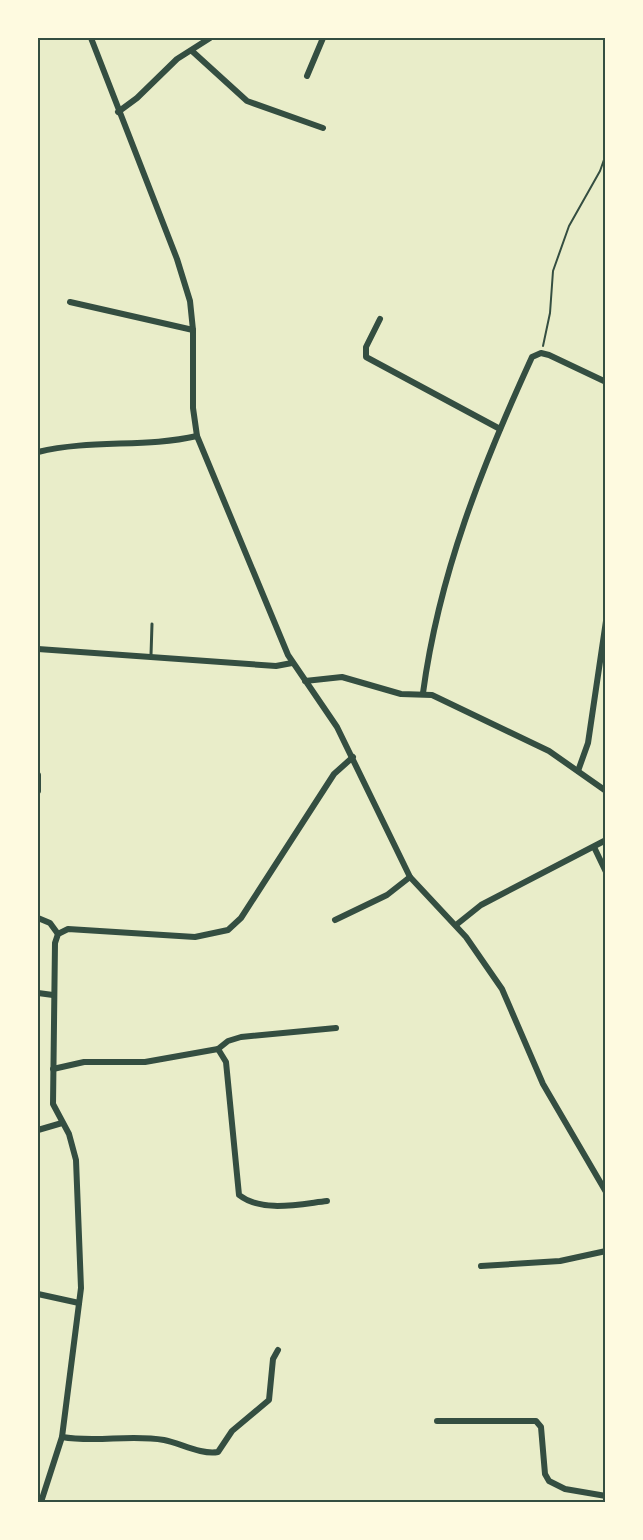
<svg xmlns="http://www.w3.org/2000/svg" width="643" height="1540" viewBox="0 0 643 1540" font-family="'Asap Condensed',sans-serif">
<rect width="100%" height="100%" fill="#e9edc9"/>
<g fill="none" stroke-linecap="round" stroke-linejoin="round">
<polyline stroke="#344e41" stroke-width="2" points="543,346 550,313 553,271 569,226 600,171 606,154"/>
<polyline stroke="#344e41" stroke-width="3" points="151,655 152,624"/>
<g stroke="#344e41" stroke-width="6">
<polyline points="91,38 177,259 190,301 193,330 193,408 197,436 288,655 337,727 410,877 466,937 502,989 543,1084 606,1192"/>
<polyline points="192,51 247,101 323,128"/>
<polyline points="307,76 323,38"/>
<polyline points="118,112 137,98 177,59 210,38"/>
<polyline points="70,302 193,330"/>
<polyline points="380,319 366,347 366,357 500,429"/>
<path d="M38,452c53,-13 107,-4 159,-16"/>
<polyline points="38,649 276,666 292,663"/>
<polyline points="305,681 342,677 401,694 432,695 549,751 606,791"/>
<path d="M423,693c16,-119 59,-227 109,-336l9,-4 8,2 57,27"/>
<polyline points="578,771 588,743 606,621"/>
<polyline points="38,775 38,791"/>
<polyline points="594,847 606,872"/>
<polyline points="38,918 50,923 58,934"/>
<polyline points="335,920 387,895 410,877"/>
<polyline points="456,925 481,905 606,840"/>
<polyline points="38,993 53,995"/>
<polyline points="218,1049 228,1041 241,1037 336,1028"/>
<path d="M53,1069l31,-7h61l73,-13 8,13 13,133c23,18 61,9 88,6"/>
<polyline points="38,1130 62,1123"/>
<polyline points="481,1266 560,1261 606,1251"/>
<polyline points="38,1294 79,1303"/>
<polyline points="437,1421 536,1421 541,1427 545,1474 549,1481 565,1489 606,1496"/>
<path d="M62,1437c34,6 68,-3 102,3 16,3 37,15 54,12l14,-21 37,-31 4,-41 5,-9"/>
<polyline points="41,1502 62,1437 81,1288 76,1160 69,1134 53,1104 55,943 58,934 68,929 195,937 228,930 241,918 334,774 353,757"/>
</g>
</g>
<rect width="643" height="1540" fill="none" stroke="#fefae0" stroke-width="78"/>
<rect x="39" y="39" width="565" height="1462" fill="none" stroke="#344e41" stroke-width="2"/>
</svg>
